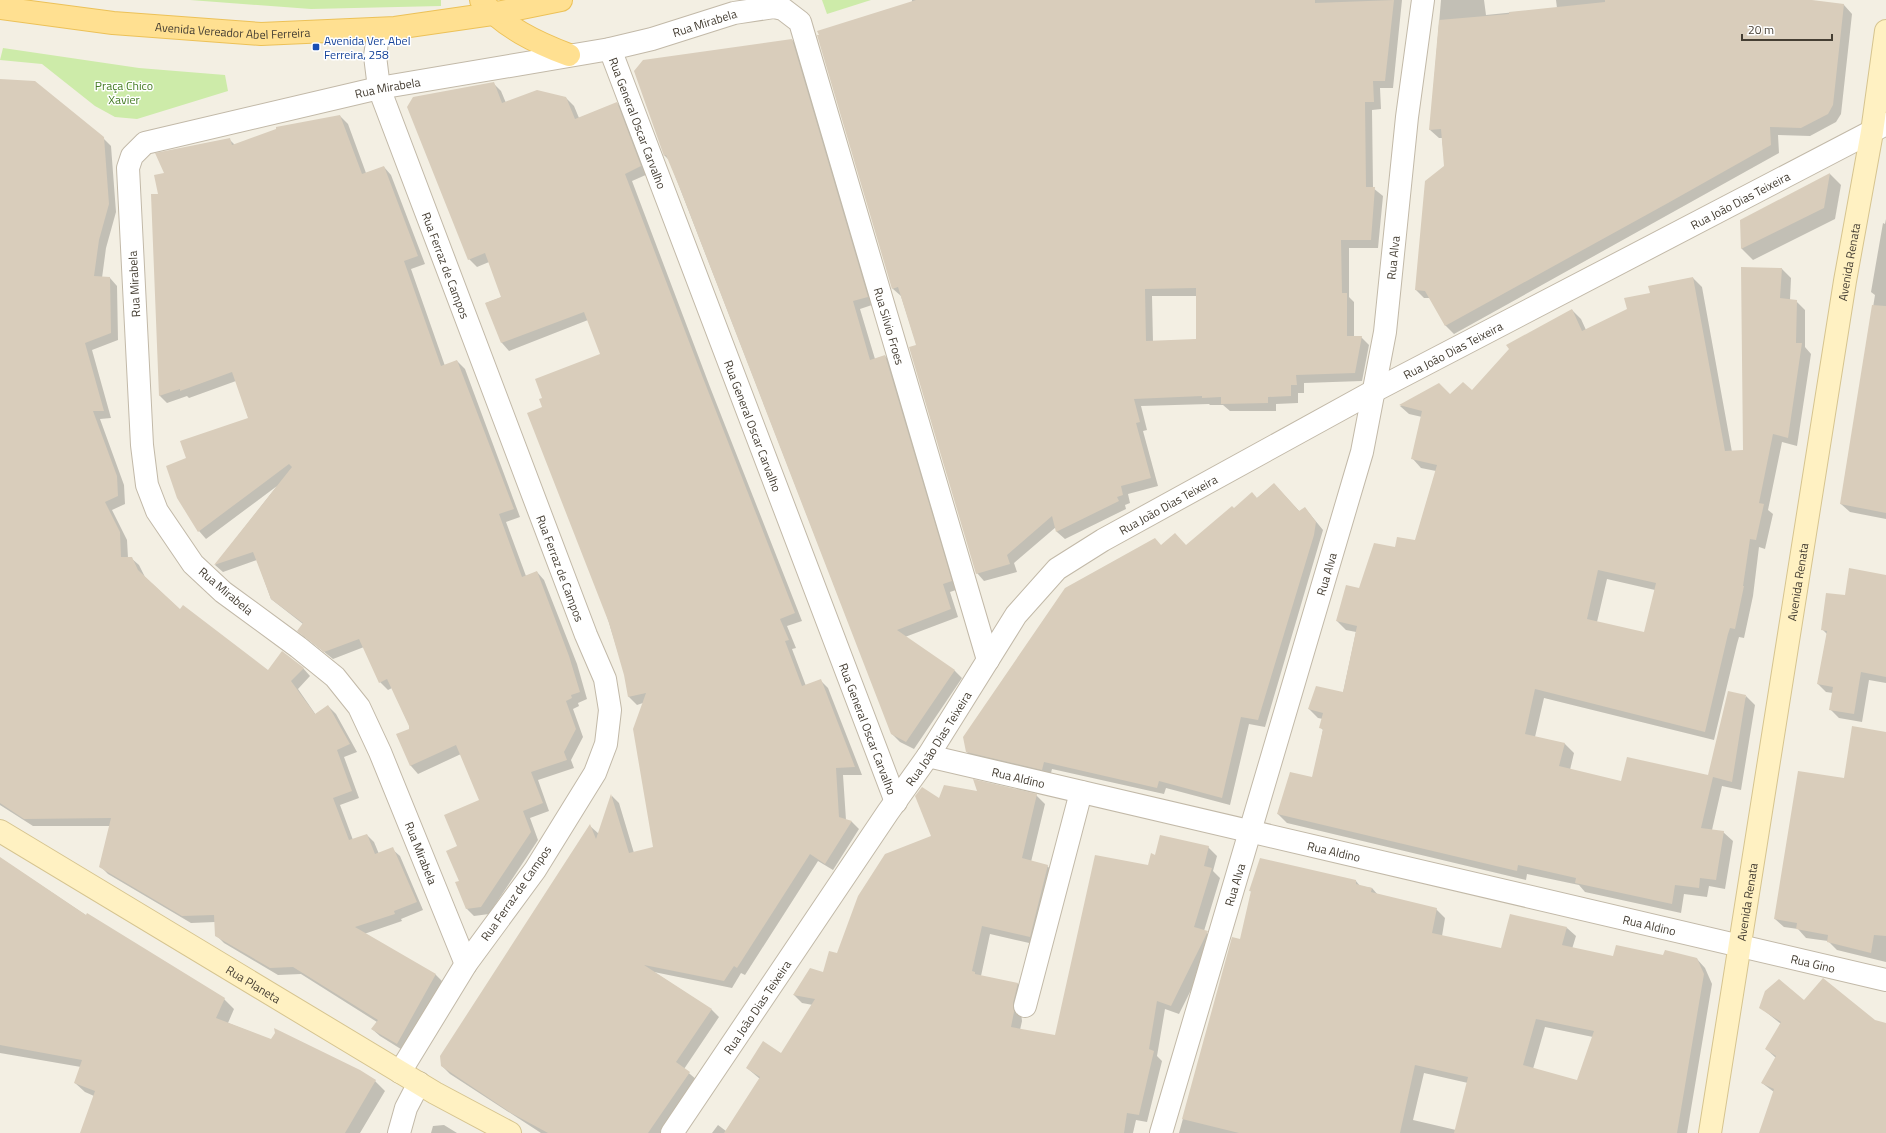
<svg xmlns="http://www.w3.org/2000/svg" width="1886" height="1133" viewBox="0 0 1886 1133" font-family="'Titillium Web',sans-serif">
<rect width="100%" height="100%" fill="#f3efe3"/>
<g fill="#cdeba9">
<polygon points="190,0 441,0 441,6 311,9"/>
<polygon points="822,0 871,0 827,14"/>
<polygon points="3,48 139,68 225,75 228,91 137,119 115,117 95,106 42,64 0,60"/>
</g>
<g fill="#0003" fill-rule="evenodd">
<path d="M912,0h490l-9,88h-13l1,21 -9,1 1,78 10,8 -5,52h-29v49l5,5v35h7l8,8 -7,36 -58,2v10h-6v10l-22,1v7h-46l-7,-6h-13l-1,-1 -68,2 6,24 -4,1 15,55 -30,8 2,9 -5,2 1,4 -61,30 -8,-7 -1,-5 -42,36 3,9 -33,9 -7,-8 -60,-227 -16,-50 -8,-7zM1152,296h45v44l-44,2z"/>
<polygon points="1441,0 1484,0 1486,15 1557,8 1556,0 1804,0 1844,5 1852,14 1841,114 1836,122 1810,136 1778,135 1779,153 1454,334 1445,325 1431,298 1424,298 1416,290 1445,166 1442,138 1439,138 1430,130"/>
<polygon points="792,40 800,48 875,304 860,309 875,359 885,356 893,364 959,589 950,592 958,617 905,637 955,671 962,678 914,749 900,742 892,734 669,160 665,156 635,71"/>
<polygon points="0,80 103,138 111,146 116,212 106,248 102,278 110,278 117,286 118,340 92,350 111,418 100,419 124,485 125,504 112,510 127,540 128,558 131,558 139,565 145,577 180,610 269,672 303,668 310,676 298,689 316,715 328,706 336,714 357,752 344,757 359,798 340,805 353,840 367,835 374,842 379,854 392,849 400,856 423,910 401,919 402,921 364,934 436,975 443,982 404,1051 380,1036 372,1029 377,1022 301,974 278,975 224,943 216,935 215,922 191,923 108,874 100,866 110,826 33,826 0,805"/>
<polygon points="493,83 501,91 506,103 566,98 574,106 579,118 617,103 624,111 648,174 632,181 710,387 802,621 787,626 796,648 792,649 806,686 820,680 828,688 862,775 843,775 846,820 852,822 859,829 833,870 818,861 745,975 741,973 732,988 654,972 712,1010 719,1017 684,1069 697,1080 660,1133 541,1133 450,1074 442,1066 590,826 599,834 612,796 619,803 634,853 654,848 643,703 637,705 629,697 625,675 543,407 601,354 588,320 509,351 502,343 486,303 502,297 489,262 477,267 469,259"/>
<polygon points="340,116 348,124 366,173 384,167 391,175 425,264 411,269 445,366 457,361 465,369 520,517 506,522 526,576 537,572 544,580 577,664 587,699 578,703 579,706 573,709 583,737 571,760 574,768 538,780 549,811 530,818 538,840 489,914 474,916 467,909 460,881 459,846 481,800 461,754 418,774 411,766 397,735 411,729 392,688 388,690 380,682 364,647 333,659 298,631 303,624 271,599 257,560 223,572 215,565 277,486 206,539 199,531 188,459 249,419 236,381 189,398 187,396 167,403 160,396 152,195 159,195 166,174 229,139 235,145"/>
<polygon points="1830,174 1841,185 1835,219 1753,260 1742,249 1741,221"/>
<polygon points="1886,219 1886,519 1850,512 1841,504 1875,295 1871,292 1883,223 1885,224"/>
<path d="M1742,268l40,1 9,9 -1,22 6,1 9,9v37l6,7 -14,92 -15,-4 -14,68 5,4 -8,35 -6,-2 -6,49 -9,42 -5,-1 -2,7 -23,96 -170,-42 -9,39 30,7 9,9 -4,17 52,12 87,-6 37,-80 9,9 -14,85 -19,-4 -10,44 11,2 10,9 -8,48 -16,-3 -2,11 -23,-3 -3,19 -96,-21 -6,-7 -52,-11 -1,6 -239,-57 -9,-9 35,-36 10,-48 -2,-2 2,-9 -5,-1 -9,-9 34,-16 13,-61 -10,-2 -9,-9 22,-32 37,-41 19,-6 21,-71 -15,-3 -9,-10 10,-41 -13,-3 -9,-8 39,-21 10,10 23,-4 100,-81 9,9 5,11 42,-20 23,-16 42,-16 9,9 30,165 12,-1zM1607,579l48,11 -10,44 -48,-12z"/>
<polygon points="1274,484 1300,512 1305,508 1323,530 1265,727 1249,724 1230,805 1166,788 1164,794 1052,769 1050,777 974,759 967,752 1161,546 1186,546 1234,510 1257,498"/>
<polygon points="1886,576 1886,683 1869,680 1862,722 1839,718 1830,709 1833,693 1826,692 1818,684 1827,634 1822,629 1845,596"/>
<polygon points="1886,733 1886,962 1837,950 1828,941 1806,938 1798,929 1784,927 1775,919 1845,779"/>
<polygon points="978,793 1036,795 1045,804 1031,862 1047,866 1056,874 1038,945 990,934 981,976 1018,984 1026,992 1021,1012 1022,1021 1020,1030 1056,1036 1156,856 1208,847 1217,856 1213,871 1220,878 1204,931 1216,940 1179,1014 1165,1009 1157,1056 1162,1061 1147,1122 1136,1120 1133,1133 712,1133 718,1125 726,1131 760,1079 747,1068 782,1055 813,1005 802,1003 794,995 824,973 837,954 932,837 939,800"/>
<polygon points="0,858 87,916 224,999 234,1009 228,1023 375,1081 385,1091 360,1133 82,1133 94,1096 85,1092 75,1083 81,1067 0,1053"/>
<path d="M1356,881l4,5 12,2 6,7 58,14 9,9 -3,18 60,13 65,-21 9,8 -4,13 42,8 50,-1 32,2 9,10 7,16 -25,149h-508l54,-195 8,2 11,-48 -2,-1zM1545,1027l48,10 -15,44 -45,-12zM1424,1073l44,10 -12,47 -43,-10z"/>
<polygon points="1804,1002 1886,1024 1886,1133 1760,1133 1774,1092 1762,1083 1776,1058 1766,1049 1781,1024 1761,1008"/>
<polygon points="444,1125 457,1133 431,1133 433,1126"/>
</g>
<g fill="#d9cdbb" fill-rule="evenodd">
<path d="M916,0h399v3l79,-3 -9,81h-12l1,21h-9l1,85h9l-4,53h-30l1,53h5v43h15l-7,37 -59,2 1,10h-6v11l-23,1v6l-47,1v-7l-19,1v-2l-68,3 6,23 -4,1 15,55 -30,8 2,9 -6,2 2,4 -63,31 -4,-16 -45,39 3,9 -34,10 -67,-227 7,-2 -18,-58 -6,2 -75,-254h2l-2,-4zM1196,288v51l-50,2 -1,-52z"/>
<polygon points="1605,0 1812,0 1844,4 1833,105 1828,114 1801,128 1770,127 1771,145 1668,203 1445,326 1425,291 1415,290 1425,181 1444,166 1441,129 1429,130 1439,20 1509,14 1509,12 1605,2"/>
<polygon points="792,39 868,297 853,301 870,360 885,355 952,581 943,584 951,609 897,630 955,670 906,742 891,734 681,191 666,155 664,156 634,71 643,60"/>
<polygon points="0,79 35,81 104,137 109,204 99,240 94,276 110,277 111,333 85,343 104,411 93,411 117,476 118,496 105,502 120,532 121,557 132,557 138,570 180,609 183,605 268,670 282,651 304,668 291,681 315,714 328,705 350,744 337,750 352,791 333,798 349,840 367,834 375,854 393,847 417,902 394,911 395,914 355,927 436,974 397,1044 371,1029 378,1020 293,967 270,968 215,936 214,915 182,916 99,867 111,818 24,819 0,803"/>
<polygon points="494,82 502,103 537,90 566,97 575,119 617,102 641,166 625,174 703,378 795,613 780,619 789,640 785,641 802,686 821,679 855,767 836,768 839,817 852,821 825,864 810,854 737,968 734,966 724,981 644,965 712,1009 676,1062 690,1072 648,1133 548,1133 511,1113 441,1066 440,1056 590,824 596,839 611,794 629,853 653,847 633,729 646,693 628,697 624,675 609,623 527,413 542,407 539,399 542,398 535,379 600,354 584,312 501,343 485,303 501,297 485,253 468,260 407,107 413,97"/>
<polygon points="340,115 362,174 384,166 418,256 404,261 441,366 457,360 514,509 499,514 522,577 537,571 569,656 580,692 571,695 572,698 566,701 576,729 564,752 567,760 531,772 543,803 523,811 531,832 481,907 466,909 455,882 459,881 446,851 457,846 444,815 479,800 456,745 410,766 396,734 409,729 409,726 387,679 379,683 359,639 324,652 297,631 303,623 271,599 253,552 214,565 292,467 289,464 198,532 177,498 166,466 186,458 180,441 248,418 232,372 180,391 180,389 159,396 151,194 158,194 154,175 164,173 155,153 230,138 232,145 276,129 276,127"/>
<polygon points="1830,173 1824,208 1741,249 1740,220"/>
<path d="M1741,267l41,1 -2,30 17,2 -1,43h6l-14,95 -15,-4 -14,69 5,1 -8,36 -6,-1 -7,47h1l-9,43 -5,-1 -2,6 -23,98 -170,-43 -10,45 40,9 -6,23 62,15 6,-24 81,18 20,-84 18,4 -14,87 -19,-5 -12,51 23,3 -8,49 -16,-2 -1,10 -24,-3 -3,19 -97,-21 1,-5 -58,-13 -1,6 -240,-57 13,-42 22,5 11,-48 -4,-1 4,-15 -15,-4 8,-23 27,6 14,-66 -21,-5 10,-36 13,3 15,-45 21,4 2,-10 18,3 22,-75 -26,-6 11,-48 -23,-6 40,-22 11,11 13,-12 9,8 37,-41 -3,-4 66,-36 10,22 45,-22 -3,-11 26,-5 -2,-7 45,-9 32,174 18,-1zM1598,570l58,13 -12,49 -57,-13z"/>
<polygon points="1872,305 1886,306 1886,513 1840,504"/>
<polygon points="1274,483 1299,511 1305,507 1316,522 1314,535 1258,720 1241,717 1222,798 1159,781 1157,788 1044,762 1042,770 966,752 963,737 1065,588 1155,538 1161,545 1175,533 1186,545 1232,506 1234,508 1252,492 1257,498"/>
<polygon points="1849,568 1886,575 1886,677 1861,672 1854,714 1829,710 1833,687 1817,684 1827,631 1821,630 1826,593 1845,595"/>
<polygon points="1852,726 1886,732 1886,936 1874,935 1871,953 1827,942 1828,935 1796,929 1797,923 1774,919 1798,771 1844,778"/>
<polygon points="973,779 1037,794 1022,858 1048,865 1030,937 982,926 972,971 975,972 975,974 1018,983 1013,1003 1014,1012 1011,1027 1055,1035 1095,855 1148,865 1151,853 1155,855 1160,835 1209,846 1204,866 1212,868 1194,927 1208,931 1171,1006 1157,1001 1149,1049 1154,1051 1139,1115 1127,1113 1124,1133 724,1133 760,1077 746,1068 763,1041 781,1053 815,999 793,995 810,968 823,972 829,951 837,953 858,896 885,854 931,836 915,796 922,787 939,798 944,785 977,791"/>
<polygon points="0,857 86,915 87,913 225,998 216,1018 271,1039 275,1033 274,1028 360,1070 376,1080 345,1133 80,1133 95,1091 74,1083 82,1060 0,1045"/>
<path d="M1260,858l96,22v4l16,4 -1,4 66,16 -5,25 69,15 9,-34 57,13 -5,18 51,11 3,-11 47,10 2,-5 32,8 7,16 -27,159h-223l14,-56 -53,-12 -15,68h-161l-57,-14 50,-182 8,2 11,-48h-2zM1536,1019l58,12 -17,49 -54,-15z"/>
<polygon points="1823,978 1875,1020 1886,1023 1886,1133 1759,1133 1774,1089 1761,1083 1776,1056 1765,1049 1781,1022 1759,1008 1765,991 1779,979 1804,1000"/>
</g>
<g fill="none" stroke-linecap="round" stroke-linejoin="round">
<g stroke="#c2b9a8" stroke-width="24">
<g id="street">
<path id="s1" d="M379,29l-4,27 4,32 207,547 19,44 5,31 -4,34 -11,29 -60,97 -69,94 -66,108"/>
<path id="s2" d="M610,49l286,753"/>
<path id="s3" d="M928,756l958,224"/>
<path id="s4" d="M466,964l-86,-212 -21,-45 -24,-30 -37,-30 -75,-55 -30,-28 -36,-53 -10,-26 -5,-40 -14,-277 4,-12 13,-13 234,-55 231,-39 42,-10 82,-26 40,-6 9,2 17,13 188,638"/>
<polyline points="1025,1006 1081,792"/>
<polyline points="399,1133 406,1108 419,1083"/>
<path id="s5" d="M672,1133l216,-321 40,-56 88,-141 41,-46 46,-29 271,-149 512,-267"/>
<path id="s6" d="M1161,1133l201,-681 23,-120 22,-215 16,-117"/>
</g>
</g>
<g stroke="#d6c48f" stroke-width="24">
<g id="secondary">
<path id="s7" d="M0,831l435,262 75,40"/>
<path id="s8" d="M1710,1133l135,-852 27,-149 14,-101"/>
</g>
</g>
<g stroke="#ecc158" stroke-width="24">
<g id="primary">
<path d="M481,0c22,27 56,43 88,55"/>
<path id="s9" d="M0,8l113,15 148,11 134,-6 97,-14 69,-14"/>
</g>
</g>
<use href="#street" stroke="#fff" stroke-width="22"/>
<use href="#secondary" stroke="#fff1c2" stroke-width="22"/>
<use href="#primary" stroke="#ffe091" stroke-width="22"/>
</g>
<rect fill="#1a4fb4" stroke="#fff" stroke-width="1.5" x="312" y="43" width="8" height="8" rx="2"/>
<g text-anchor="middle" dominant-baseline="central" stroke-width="3" stroke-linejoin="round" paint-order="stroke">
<g font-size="12" fill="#453e33" stroke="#fff">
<text stroke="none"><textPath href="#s4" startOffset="1512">Rua Mirabela</textPath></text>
<text stroke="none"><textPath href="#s9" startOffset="234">Avenida Vereador Abel Ferreira</textPath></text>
<text stroke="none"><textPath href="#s4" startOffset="1188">Rua Mirabela</textPath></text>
<text stroke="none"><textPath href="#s2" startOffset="79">Rua General Oscar Carvalho</textPath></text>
<text stroke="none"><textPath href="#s5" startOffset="1460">Rua João Dias Teixeira</textPath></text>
<text stroke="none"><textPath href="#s6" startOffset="907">Rua Alva</textPath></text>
<text stroke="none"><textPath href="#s8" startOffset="882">Avenida Renata</textPath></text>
<text stroke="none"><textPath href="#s1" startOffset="249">Rua Ferraz de Campos</textPath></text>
<text transform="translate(134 284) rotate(-93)">Rua Mirabela</text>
<text stroke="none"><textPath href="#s4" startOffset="1931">Rua Silvio Froes</textPath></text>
<text stroke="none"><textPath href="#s5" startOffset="1136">Rua João Dias Teixeira</textPath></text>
<text stroke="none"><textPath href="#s2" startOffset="403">Rua General Oscar Carvalho</textPath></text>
<text stroke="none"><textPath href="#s5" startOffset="812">Rua João Dias Teixeira</textPath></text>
<text stroke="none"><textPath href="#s1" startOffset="573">Rua Ferraz de Campos</textPath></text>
<text stroke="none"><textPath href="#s6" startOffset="583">Rua Alva</textPath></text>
<text stroke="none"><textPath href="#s8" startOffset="558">Avenida Renata</textPath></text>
<text transform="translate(226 591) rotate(40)">Rua Mirabela</text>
<text stroke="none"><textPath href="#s2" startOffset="727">Rua General Oscar Carvalho</textPath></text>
<text stroke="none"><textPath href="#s5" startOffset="476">Rua João Dias Teixeira</textPath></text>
<text stroke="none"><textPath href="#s3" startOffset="93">Rua Aldino</textPath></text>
<text stroke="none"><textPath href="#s3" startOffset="417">Rua Aldino</textPath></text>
<text transform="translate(421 853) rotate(68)">Rua Mirabela</text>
<text stroke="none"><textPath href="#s6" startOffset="259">Rua Alva</textPath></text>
<text transform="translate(516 893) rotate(-55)">Rua Ferraz de Campos</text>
<text stroke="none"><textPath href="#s8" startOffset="234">Avenida Renata</textPath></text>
<text stroke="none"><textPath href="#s3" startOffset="741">Rua Aldino</textPath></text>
<text stroke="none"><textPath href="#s3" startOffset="909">Rua Gino</textPath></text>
<text stroke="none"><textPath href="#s7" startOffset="296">Rua Planeta</textPath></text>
<text stroke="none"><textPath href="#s5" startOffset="152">Rua João Dias Teixeira</textPath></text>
</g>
<g font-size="12" fill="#164399" stroke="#fff" text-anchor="start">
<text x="324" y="40">Avenida Ver. Abel<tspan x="324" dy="14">Ferreira, 258</tspan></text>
</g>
<g font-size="12" fill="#437b22" stroke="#fff">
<text x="124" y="85">Praça Chico<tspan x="124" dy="14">Xavier</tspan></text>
</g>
</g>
<path d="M1742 34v6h90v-6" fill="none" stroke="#453e33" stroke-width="2"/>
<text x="1748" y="34" font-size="12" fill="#453e33" stroke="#ffffff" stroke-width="3" paint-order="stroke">20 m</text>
</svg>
